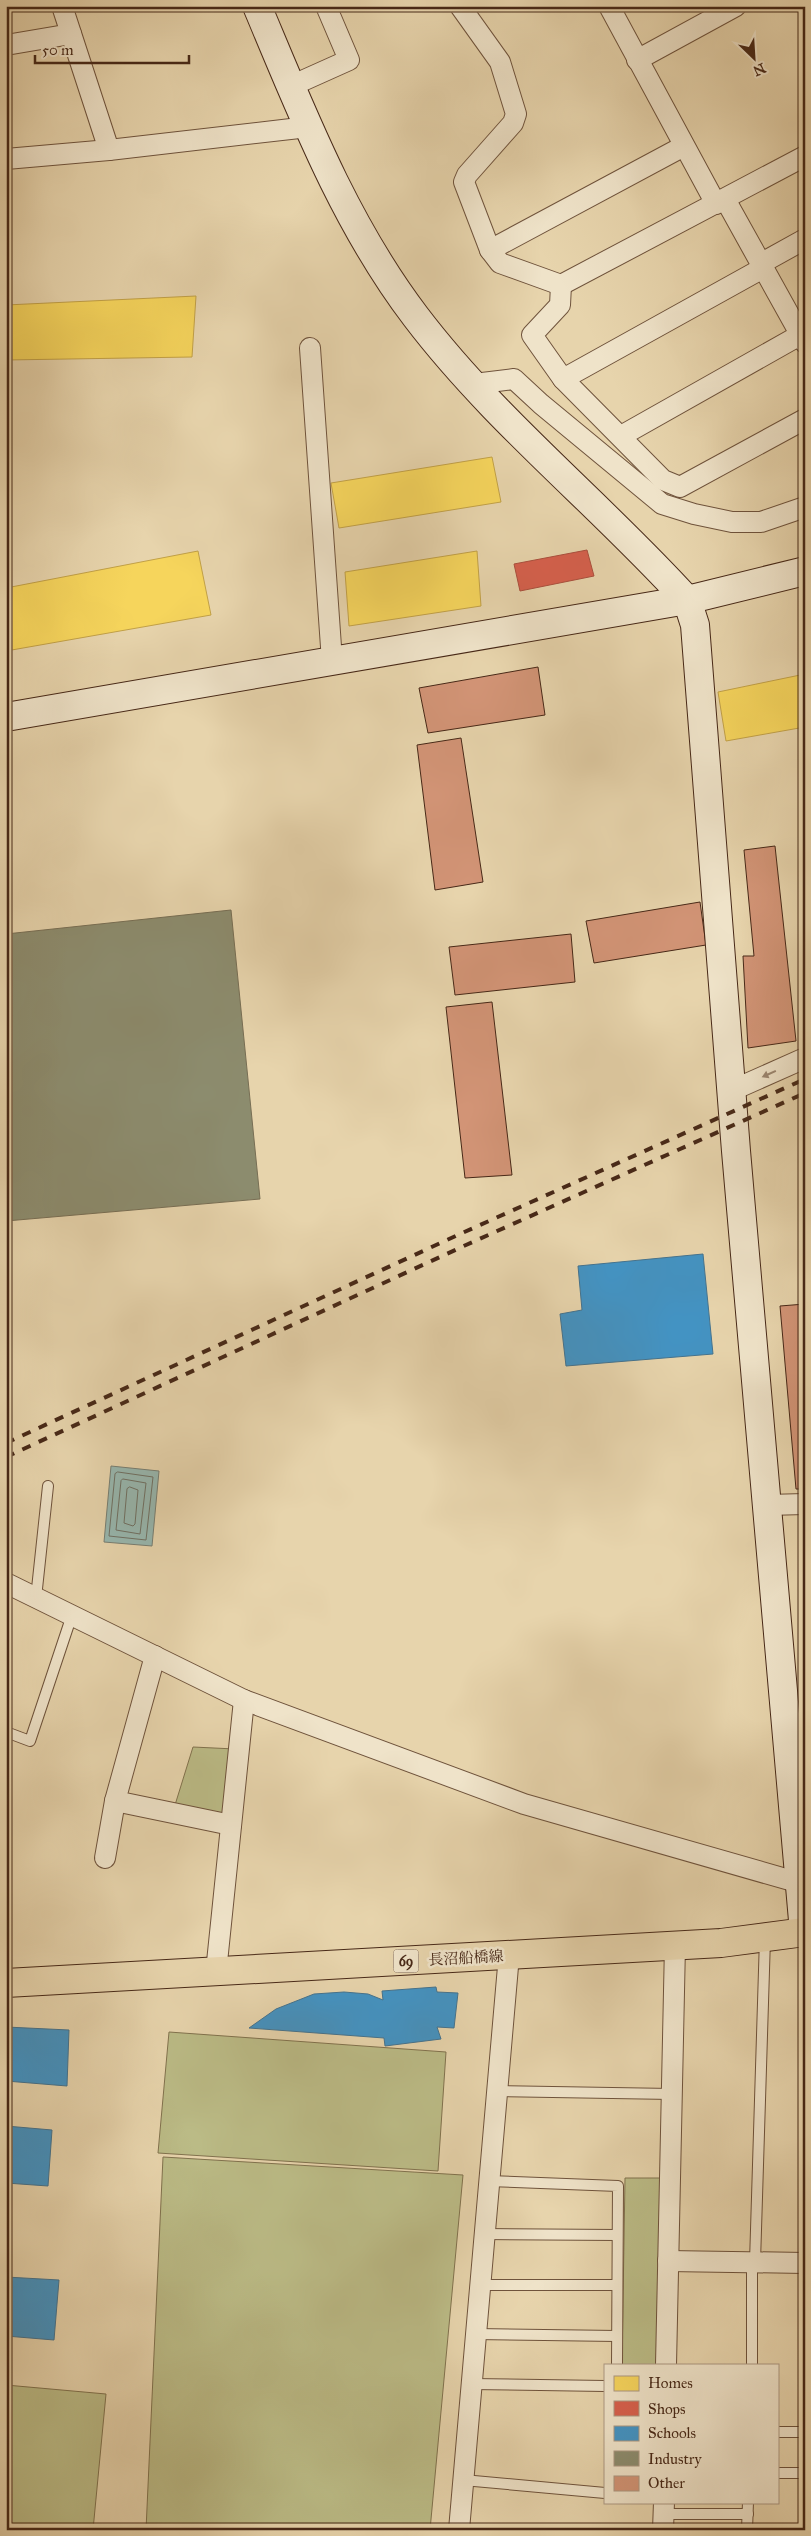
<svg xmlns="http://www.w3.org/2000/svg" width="811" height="2536" viewBox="0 0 811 2536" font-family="'IM FELL Great Primer','Noto Serif JP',serif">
<rect width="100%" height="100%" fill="#e7d4ac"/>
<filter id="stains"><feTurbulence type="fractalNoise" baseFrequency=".004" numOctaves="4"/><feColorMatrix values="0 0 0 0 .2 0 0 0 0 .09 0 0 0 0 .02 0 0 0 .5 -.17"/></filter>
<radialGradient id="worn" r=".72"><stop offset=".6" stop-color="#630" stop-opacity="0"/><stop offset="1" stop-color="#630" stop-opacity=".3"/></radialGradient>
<g fill="#bbbb86" stroke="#81724e">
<polygon points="193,1747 235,1749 228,1814 175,1805"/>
<polygon points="169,2032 446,2052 438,2171 158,2153"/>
<polygon points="163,2157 463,2175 430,2530 146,2530"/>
<polygon points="625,2178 664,2178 660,2365 622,2365"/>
<polygon points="6,2385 106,2394 93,2530 6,2530"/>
</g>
<polygon fill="#97b7af" stroke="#777e72" points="111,1466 159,1471 152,1546 104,1542"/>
<g fill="#f6d55c" stroke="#c2a147">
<polygon points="196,296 192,357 6,360 6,305"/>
<polygon points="492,457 501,502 339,528 331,483"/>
<polygon points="198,551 211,615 6,651 6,588"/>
<polygon points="477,551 481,606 349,626 345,572"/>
<polygon points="805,674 805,727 726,741 718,692"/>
</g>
<polygon fill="#d6604d" stroke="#ab4f3d" points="587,550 594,576 520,591 514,564"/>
<g fill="#4393c3" stroke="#44738f">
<polygon points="703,1254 713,1354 566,1366 560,1314 582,1310 578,1266"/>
<polygon points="436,1987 437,1992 458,1993 454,2028 437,2027 441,2039 385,2046 384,2038 249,2028 276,2009 314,1994 344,1992 368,1994 383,2000 382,1991"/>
<polygon points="6,2027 69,2030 67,2086 6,2081"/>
<polygon points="6,2126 52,2130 48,2186 6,2183"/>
<polygon points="6,2277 59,2280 54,2340 6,2336"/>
</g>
<polygon fill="#8c8c6e" stroke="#776e54" points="231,910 260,1199 6,1221 6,934"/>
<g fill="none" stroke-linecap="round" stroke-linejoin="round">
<g stroke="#6f7063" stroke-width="1">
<polygon points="118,1472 153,1477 146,1540 109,1536 115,1474"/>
<polygon points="123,1479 146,1483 140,1534 116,1530 121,1481"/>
<polygon points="130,1487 138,1490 135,1524 133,1526 124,1523 127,1489"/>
</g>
</g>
<g fill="#d29476" stroke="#472817">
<polygon points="538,667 545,715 428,733 419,688"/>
<polygon points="461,738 483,882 435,890 417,745"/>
<polygon points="775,846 796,1041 748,1048 743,956 754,956 744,850"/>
<polygon points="700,902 706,945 594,963 586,921"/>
<polygon points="571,934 575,982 455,995 449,947"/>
<polygon points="492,1002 512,1175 465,1178 446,1007"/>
<polygon points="805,1304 805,1489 796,1489 780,1306"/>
</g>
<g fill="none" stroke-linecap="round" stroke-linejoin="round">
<g stroke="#6f533c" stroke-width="12">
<g id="lane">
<polyline points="36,1598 48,1486"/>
<polyline points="6,1732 30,1741 72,1615"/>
<polyline points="497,2091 672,2094"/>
<polyline points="488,2181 618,2186 617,2365"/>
<polyline points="484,2234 617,2235"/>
<polyline points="481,2285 616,2285"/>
<polyline points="475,2334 617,2336"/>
<polyline points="752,2365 752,2269 755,2262 765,1938"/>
<polyline points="471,2384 605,2386"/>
<polyline points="777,2432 805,2432"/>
<polyline points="777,2473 805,2473"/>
<polyline points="463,2480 605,2493"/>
<polyline points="663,2514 748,2514"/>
<polyline points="747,2530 748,2502"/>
</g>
</g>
<g stroke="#6f533c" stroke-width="22">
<g id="street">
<polyline points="62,6 109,150"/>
<polyline points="460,6 500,62 516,114 513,123 467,175 464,182 490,250 500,263 561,285 805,156"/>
<polyline points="609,6 716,204"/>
<polyline points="6,45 71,34"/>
<polyline points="637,60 736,6"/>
<polyline points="291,86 349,60 326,6"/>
<polyline points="6,159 109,150 308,127"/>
<polyline points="725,199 805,343"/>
<polyline points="490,250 684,146"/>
<polyline points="760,264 805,239"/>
<polyline points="561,285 560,305 532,335 563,379 663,480 680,487 805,419"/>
<polyline points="310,348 332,661"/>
<polyline points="563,379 763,268"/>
<polyline points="474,384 514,379 541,404 662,504 694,514 732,522 761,522 805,507"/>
<polyline points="621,436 800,335"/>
<polyline points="733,1090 805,1058"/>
<polyline points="767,1505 805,1504"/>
<polyline points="6,1583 244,1700 524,1804 800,1883"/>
<polyline points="155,1656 115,1801 231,1825"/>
<polyline points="105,1858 115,1801"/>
<polyline points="216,1972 244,1700"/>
<polyline points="668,2261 805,2263"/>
<polyline points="666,2365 675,1945"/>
<polyline points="459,2530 509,1955"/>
<polyline points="663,2530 664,2502"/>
</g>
</g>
<g stroke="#472817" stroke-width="30">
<g id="secondary">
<path d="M257,6c45,107 88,218 159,311 79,104 184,187 271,283l8,25 41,526 68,781"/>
<polyline points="6,717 687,600 805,571"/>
</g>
</g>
<g stroke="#472817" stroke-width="30">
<polyline id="primary" points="6,1983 721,1943 805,1932"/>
</g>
<use href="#lane" stroke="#efe3c9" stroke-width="10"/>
<use href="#street" stroke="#efe3c9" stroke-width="20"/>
<use href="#secondary" stroke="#efe3c9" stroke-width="28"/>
<use href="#primary" stroke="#e7d4ac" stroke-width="28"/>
<g stroke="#472817" stroke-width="4" stroke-dasharray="9 9" stroke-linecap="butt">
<polyline points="6,1443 460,1234 805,1079"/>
<polyline points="6,1457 466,1245 805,1093"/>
</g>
</g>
<defs><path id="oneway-solid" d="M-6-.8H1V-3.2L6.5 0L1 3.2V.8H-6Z" transform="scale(1.25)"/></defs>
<use fill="#9b8670" href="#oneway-solid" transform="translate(769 1074) rotate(156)"/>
<g text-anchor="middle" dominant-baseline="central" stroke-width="5" stroke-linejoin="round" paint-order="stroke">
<rect fill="#efe3c9" stroke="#79604c" stroke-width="1" x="393.5" y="1949.5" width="25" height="23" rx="4"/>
<g font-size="14" font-weight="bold" fill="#472817">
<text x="406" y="1961">69</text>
</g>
<g font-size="15" fill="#472817" stroke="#efe3c9">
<text transform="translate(466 1958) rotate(-3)">長沼船橋線</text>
</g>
</g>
<rect width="811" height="2536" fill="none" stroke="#e7d4ac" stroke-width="25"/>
<rect x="8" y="8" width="796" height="2521" fill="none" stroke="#472817" stroke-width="2.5"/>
<rect x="12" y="12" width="786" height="2511" fill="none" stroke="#472817"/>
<rect x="604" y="2364" width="175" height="140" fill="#efe3c9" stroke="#ac9882"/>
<rect x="614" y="2376" width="25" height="15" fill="#f6d55c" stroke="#ac9882"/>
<text x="648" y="2388" font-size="15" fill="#472817">Homes</text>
<rect x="614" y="2401" width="25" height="15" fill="#d6604d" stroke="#ac9882"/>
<text x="648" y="2414" font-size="15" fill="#472817">Shops</text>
<rect x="614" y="2426" width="25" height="15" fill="#4393c3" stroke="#ac9882"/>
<text x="648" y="2438" font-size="15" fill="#472817">Schools</text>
<rect x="614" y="2451" width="25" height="15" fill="#8c8c6e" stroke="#ac9882"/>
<text x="648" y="2464" font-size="15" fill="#472817">Industry</text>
<rect x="614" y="2476" width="25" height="15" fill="#d29476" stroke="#ac9882"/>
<text x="648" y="2488" font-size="15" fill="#472817">Other</text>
<g transform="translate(754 58) rotate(155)" stroke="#efe3c9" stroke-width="4" paint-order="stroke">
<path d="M0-4L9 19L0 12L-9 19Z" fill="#472817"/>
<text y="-8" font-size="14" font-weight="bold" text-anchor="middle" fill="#472817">N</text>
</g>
<path d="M35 55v8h154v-8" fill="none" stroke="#472817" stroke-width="2.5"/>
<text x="42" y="55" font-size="15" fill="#472817" stroke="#efe3c9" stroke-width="4" paint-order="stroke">50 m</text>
<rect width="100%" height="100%" filter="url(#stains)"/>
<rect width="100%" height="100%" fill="url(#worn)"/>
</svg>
